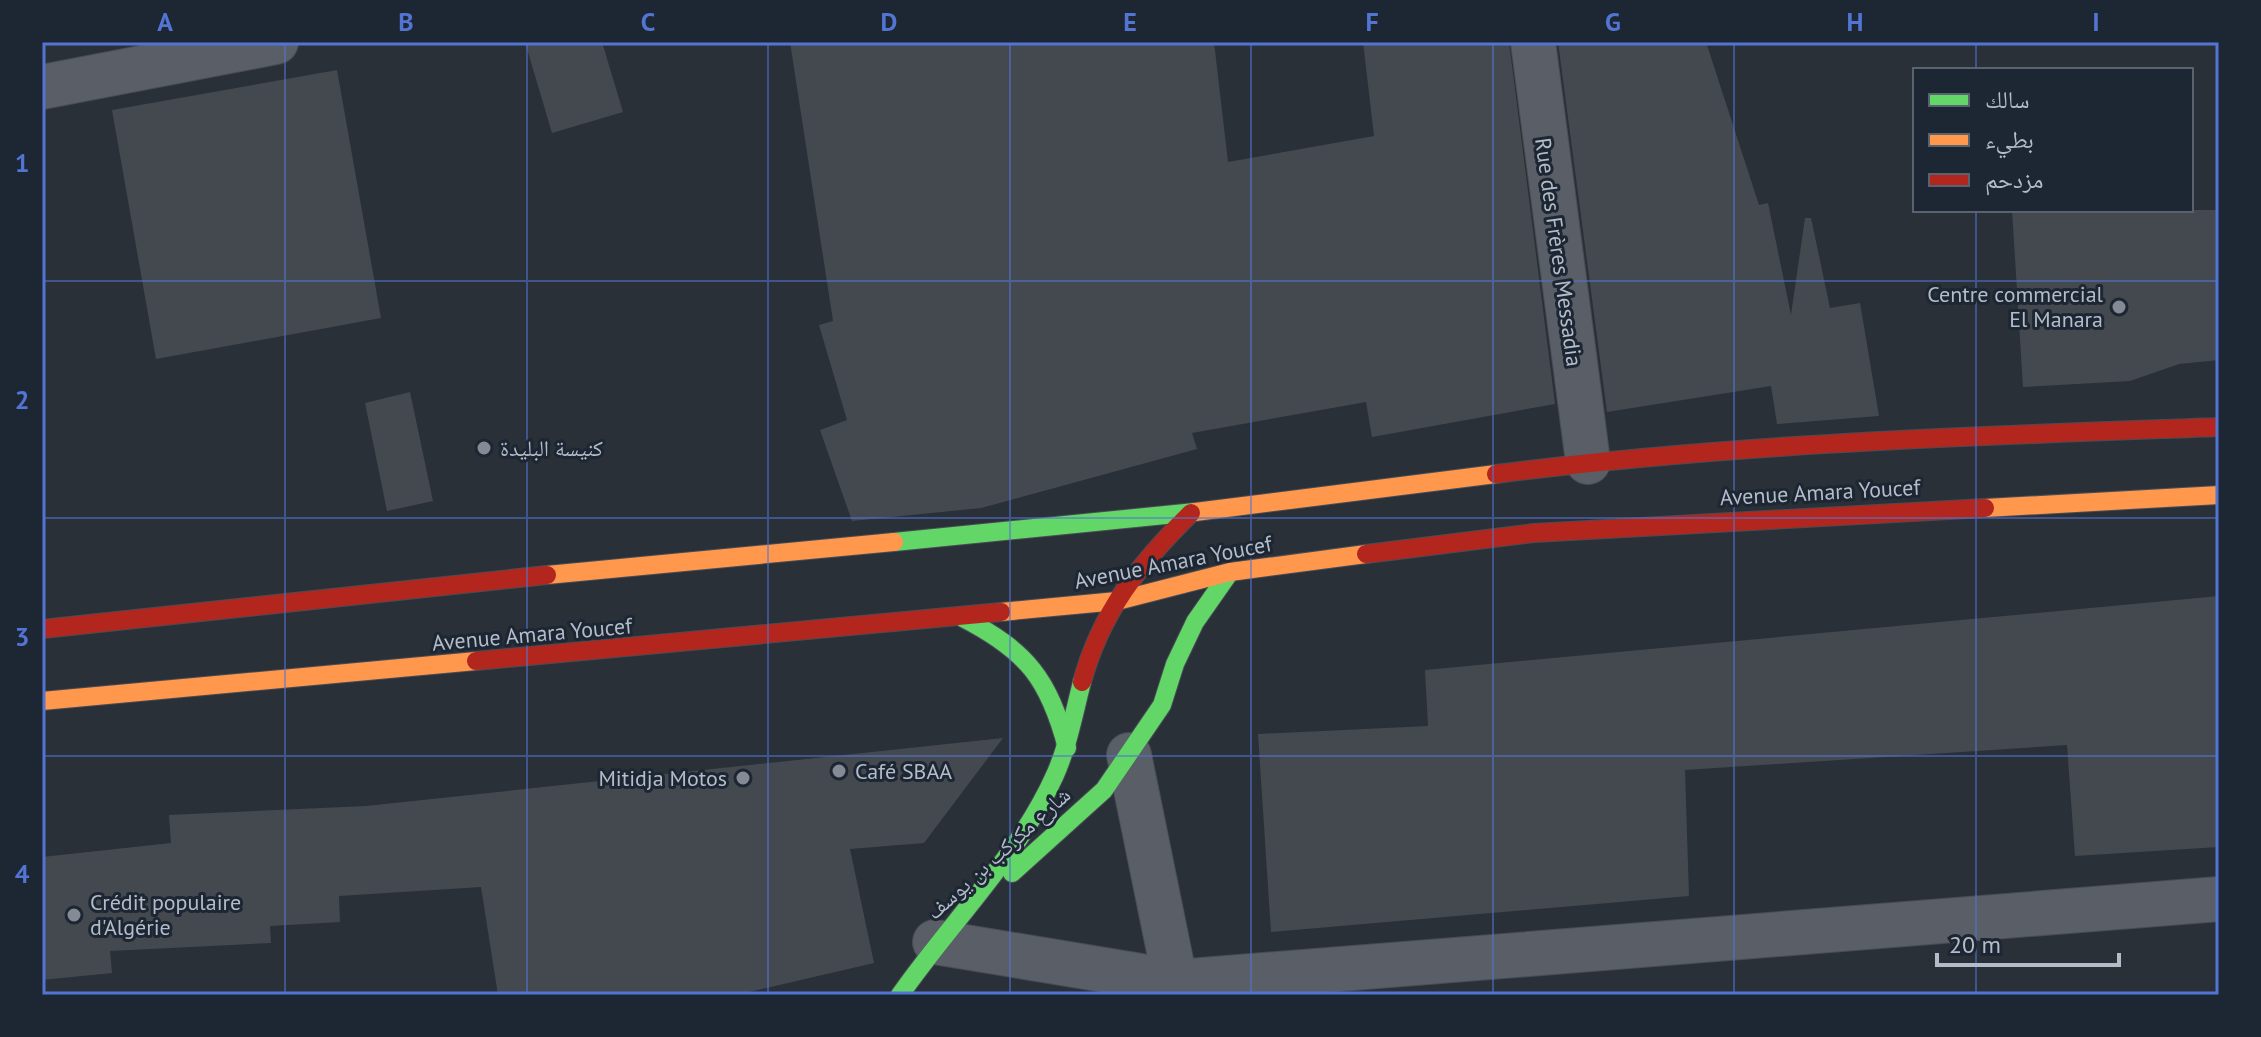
<svg xmlns="http://www.w3.org/2000/svg" width="2261" height="1037" viewBox="0 0 2261 1037" font-family="'PT Sans','Noto Naskh Arabic',sans-serif">
<rect width="100%" height="100%" fill="#2a3038"/>
<g fill="#444950">
<polygon points="525,42 602,42 623,112 552,133"/>
<polygon points="790,42 1214,42 1228,162 1374,136 1363,42 1509,42 1555,404 1372,437 1366,402 1192,433 1197,449 981,508 852,521 820,430 847,420 819,325 833,321"/>
<polygon points="1558,42 1706,42 1759,205 1768,203 1791,315 1805,218 1811,218 1830,308 1860,303 1879,416 1777,424 1771,386 1607,412"/>
<polygon points="337,70 381,318 156,359 112,110"/>
<polygon points="2012,210 2219,210 2219,360 2179,364 2130,381 2023,387"/>
<polygon points="410,392 433,501 387,511 365,403"/>
<polygon points="2219,596 2219,847 2075,856 2067,745 1685,770 1689,896 1271,932 1258,734 1428,726 1425,670"/>
<polygon points="1003,738 924,843 850,849 874,963 736,995 498,995 481,887 339,896 340,922 270,926 271,943 110,951 112,973 42,980 42,857 171,843 169,815 366,806"/>
</g>
<g fill="none" stroke-linecap="round" stroke-linejoin="round">
<g stroke="#484c53" stroke-width="46">
<g id="street">
<polyline points="1533,42 1588,462"/>
<polyline points="42,87 276,42"/>
<polyline points="1129,755 1178,995"/>
<polyline points="935,942 1177,982 2219,899"/>
</g>
</g>
<g stroke="#484c55" stroke-width="20">
<g id="fast">
<polyline points="894,542 1195,512"/>
<path d="M963,618c64,33 86,61 104,130"/>
<polyline points="1012,873 1104,790 1162,705 1175,664 1195,622 1230,572"/>
<path d="M900,995c50,-72 119,-139 155,-220 13,-29 19,-62 27,-93"/>
</g>
</g>
<g stroke="#484c55" stroke-width="20">
<g id="slow">
<polyline points="1985,508 2219,495"/>
<polyline points="1195,512 1496,474"/>
<polyline points="547,575 894,542"/>
<polyline points="1001,612 1117,601 1230,572 1366,554"/>
<polyline points="42,701 476,661"/>
</g>
</g>
<g stroke="#484c55" stroke-width="20">
<g id="jam">
<path d="M1496,474c240,-31 482,-38 723,-47"/>
<polyline points="1366,554 1534,533 1985,508"/>
<polyline points="42,629 547,575"/>
<polyline points="476,661 1001,612"/>
<path d="M1082,682c19,-70 58,-119 109,-169"/>
</g>
</g>
<use href="#street" stroke="#5a5e66" stroke-width="44"/>
<use href="#fast" stroke="#63d668" stroke-width="18"/>
<use href="#slow" stroke="#ff974d" stroke-width="18"/>
<use href="#jam" stroke="#b3261e" stroke-width="18"/>
</g>
<path fill="none" stroke="#5274d3" stroke-width="2" stroke-opacity="0.55" d="M285,42v953M527,42v953M768,42v953M1010,42v953M1251,42v953M1493,42v953M1734,42v953M1976,42v28M1976,210v785M42,281h2177M42,518h2177M42,756h2177"/>
<g fill="#848b96" stroke="#1d2633" stroke-width="3">
<circle cx="2119" cy="307" r="8"/>
<circle cx="484" cy="448" r="8"/>
<circle cx="839" cy="771" r="8"/>
<circle cx="743" cy="778" r="8"/>
<circle cx="74" cy="915" r="8"/>
</g>
<g text-anchor="middle" dominant-baseline="central" stroke-width="6" stroke-linejoin="round" paint-order="stroke">
<g font-size="22" fill="#b4bcc9" stroke="#1d2633">
<text transform="translate(1559 252) rotate(82)">Rue des Frères Messadia</text>
<text transform="translate(1820 492) rotate(-3)">Avenue Amara Youcef</text>
<text transform="translate(1173 562) rotate(-11)">Avenue Amara Youcef</text>
<text transform="translate(532 634) rotate(-5)">Avenue Amara Youcef</text>
<text transform="translate(998 853) rotate(-42)">شارع مكركب بن يوسف</text>
</g>
<g font-size="22" fill="#b4bcc9" stroke="#1d2633" text-anchor="start">
<text x="2103" y="294" text-anchor="end">Centre commercial<tspan x="2103" dy="25">El Manara</tspan></text>
<text x="500" y="448">كنيسة البليدة</text>
<text x="855" y="771">Café SBAA</text>
<text x="727" y="778" text-anchor="end">Mitidja Motos</text>
<text x="90" y="902">Crédit populaire<tspan x="90" dy="25">d'Algérie</tspan></text>
</g>
</g>
<rect width="2261" height="1037" fill="none" stroke="#1d2633" stroke-width="88"/>
<rect x="1913" y="68" width="280" height="144" fill="#1d2633" stroke="#59626f" stroke-width="2"/>
<rect x="1929" y="94" width="40" height="12" fill="#63d668" stroke="#59626f" stroke-width="2"/>
<text x="1985" y="108" font-size="24" fill="#b4bcc9">سالك</text>
<rect x="1929" y="134" width="40" height="12" fill="#ff974d" stroke="#59626f" stroke-width="2"/>
<text x="1985" y="148" font-size="24" fill="#b4bcc9">بطيء</text>
<rect x="1929" y="174" width="40" height="12" fill="#b3261e" stroke="#59626f" stroke-width="2"/>
<text x="1985" y="188" font-size="24" fill="#b4bcc9">مزدحم</text>
<path d="M1937 953v12h182v-12" fill="none" stroke="#b4bcc9" stroke-width="4"/>
<text x="1949" y="953" font-size="24" fill="#b4bcc9" stroke="#1d2633" stroke-width="6" paint-order="stroke">20 m</text>
<rect x="44" y="44" width="2173" height="949" fill="none" stroke="#5274d3" stroke-width="3"/>
<g font-size="26" text-anchor="middle" font-weight="bold" fill="#5274d3">
<text x="165" y="31">A</text>
<text x="406" y="31">B</text>
<text x="648" y="31">C</text>
<text x="889" y="31">D</text>
<text x="1130" y="31">E</text>
<text x="1372" y="31">F</text>
<text x="1613" y="31">G</text>
<text x="1855" y="31">H</text>
<text x="2096" y="31">I</text>
<text x="22" y="172">1</text>
<text x="22" y="409">2</text>
<text x="22" y="646">3</text>
<text x="22" y="883">4</text>
</g>
</svg>
